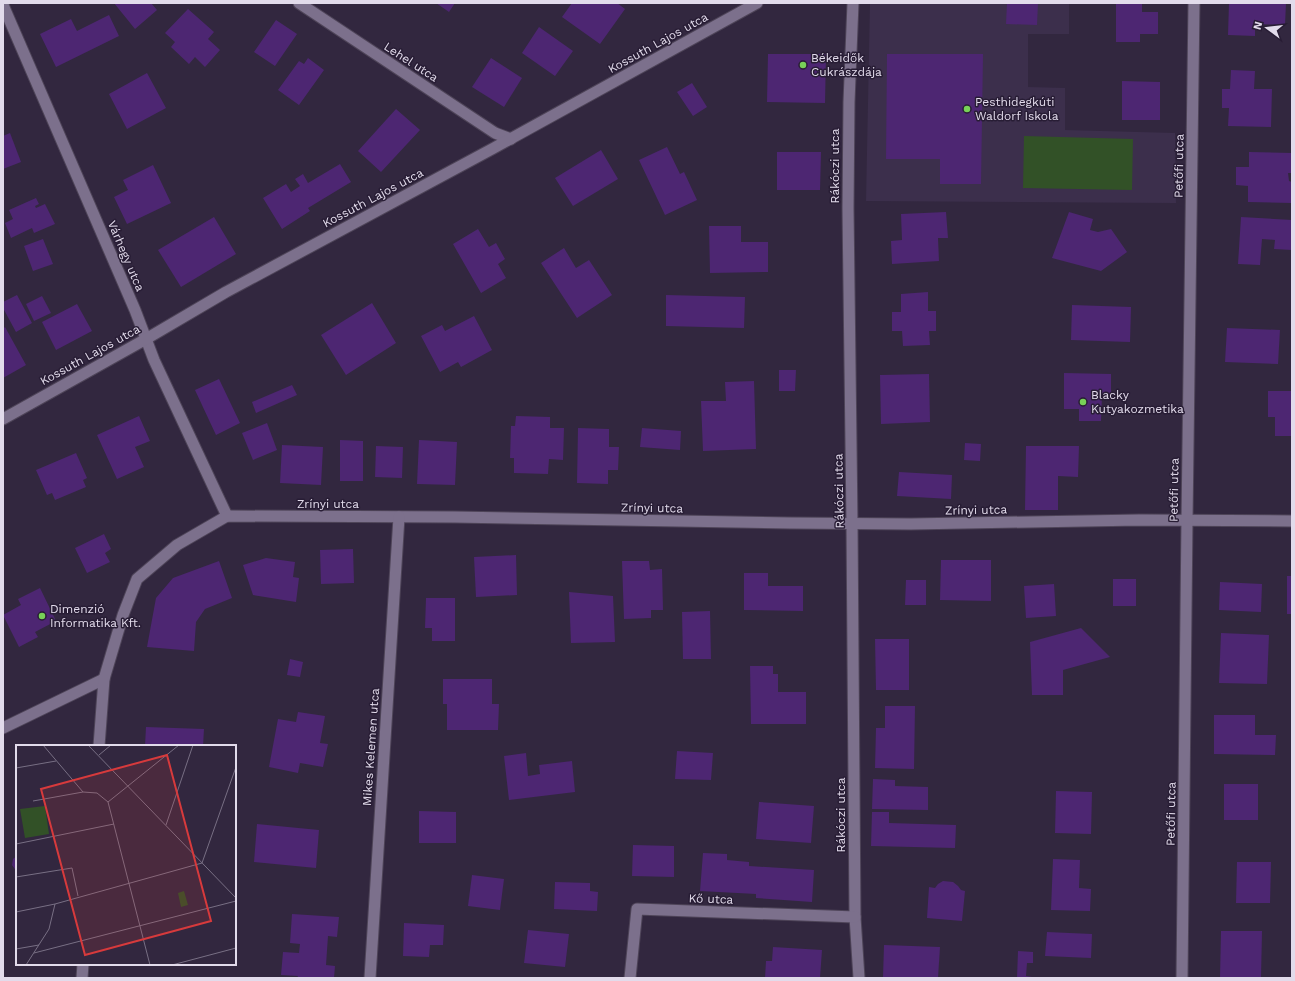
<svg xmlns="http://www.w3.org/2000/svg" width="1295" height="981" viewBox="0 0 1295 981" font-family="'Work Sans',sans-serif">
<rect width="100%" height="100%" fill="#32273f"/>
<polygon fill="#3c2f4c" points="870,3 1069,3 1069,34 1028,34 1028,87 1065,88 1065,130 1175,133 1176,203 866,201"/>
<polygon fill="#325127" points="1024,136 1133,139 1132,190 1023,188"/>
<g fill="#4d2672">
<polygon points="114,3 151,3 157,10 135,29"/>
<polygon points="436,3 455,3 449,12"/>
<polygon points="572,3 617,3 625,9 600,44 562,17"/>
<polygon points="1007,3 1038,3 1037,25 1006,24"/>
<polygon points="1116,3 1142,3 1142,12 1158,12 1158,34 1140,34 1140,42 1116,42"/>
<polygon points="1229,3 1286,3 1285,25 1255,24 1255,36 1228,35"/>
<polygon points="188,9 214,32 208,39 220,50 205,67 195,57 189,64 171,47 175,42 165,33"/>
<polygon points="109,15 119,36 56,67 40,34 71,19 77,31"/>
<polygon points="276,20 297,34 275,66 254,52"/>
<polygon points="539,27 573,51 555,76 522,53"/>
<polygon points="768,54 826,54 825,103 767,102"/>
<polygon points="887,54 983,54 981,184 940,184 940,159 886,159"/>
<polygon points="308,58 324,70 299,105 278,90 299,61 304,64"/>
<polygon points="491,58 522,78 504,107 472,87"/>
<polygon points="1231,70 1255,71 1254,89 1272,89 1271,127 1228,126 1229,108 1222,108 1222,89 1230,89"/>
<polygon points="147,73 166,108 127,129 109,94"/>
<polygon points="1122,81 1160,82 1160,120 1122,120"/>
<polygon points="692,83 707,107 693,116 677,92"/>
<polygon points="396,109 420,130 381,172 358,151"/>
<polygon points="10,133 21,162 3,169 3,136"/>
<polygon points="667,147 680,174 684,172 697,200 665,215 639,160"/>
<polygon points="601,150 618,179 573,206 555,178"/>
<polygon points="777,152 821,152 820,190 777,190"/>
<polygon points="1249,152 1292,153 1292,173 1288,173 1289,181 1292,182 1292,203 1248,202 1248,186 1236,185 1236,167 1249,167"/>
<polygon points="340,164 351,182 308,208 310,211 282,229 263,198 286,184 291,192 300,186 295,179 303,174 308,183"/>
<polygon points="153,165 171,203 127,224 114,197 128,190 123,180"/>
<polygon points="36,198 39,204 35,206 36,208 45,204 55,224 34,233 32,228 11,238 5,223 13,219 9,210"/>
<polygon points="946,212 948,238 938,238 939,261 892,264 891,241 902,240 901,214"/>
<polygon points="1069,212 1093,219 1090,230 1098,232 1111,229 1127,252 1101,271 1052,258"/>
<polygon points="214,217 236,254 181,287 158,250"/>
<polygon points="1241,217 1292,220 1292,250 1274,249 1275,240 1262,239 1260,265 1238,264"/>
<polygon points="709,226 741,226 741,242 768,242 768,272 710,273"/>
<polygon points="478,229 489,247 496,243 505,259 498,264 506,278 481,293 453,244"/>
<polygon points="43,239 53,264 33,271 24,246"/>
<polygon points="564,248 576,268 589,260 612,295 577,318 541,263"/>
<polygon points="928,292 928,311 936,311 936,331 929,331 930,345 903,346 902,331 892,331 892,312 901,312 901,294"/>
<polygon points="17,295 32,323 16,332 3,308 3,302"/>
<polygon points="666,295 745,297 744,328 666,326"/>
<polygon points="42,296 51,313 34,321 26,304"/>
<polygon points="372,303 396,343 346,375 321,335"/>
<polygon points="77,304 92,331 56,350 42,322"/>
<polygon points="1072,305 1131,307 1130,342 1071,340"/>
<polygon points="474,316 492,350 461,367 458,362 440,372 421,336 442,325 445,331"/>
<polygon points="5,327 26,365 3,378 3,329"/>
<polygon points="1227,328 1280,330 1278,364 1225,362"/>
<polygon points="779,370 796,370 795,391 779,391"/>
<polygon points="1064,373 1111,374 1111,396 1102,395 1101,421 1079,421 1079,409 1064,409"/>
<polygon points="929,374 930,422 881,424 880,375"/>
<polygon points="219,379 240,423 216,435 195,390"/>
<polygon points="754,381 756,449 703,451 701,401 726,401 725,382"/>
<polygon points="292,385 297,395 256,413 252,402"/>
<polygon points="1268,391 1292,391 1292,436 1275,436 1275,417 1268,417"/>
<polygon points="139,416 150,441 135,447 144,467 117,479 97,435"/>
<polygon points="516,416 550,417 550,428 564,428 563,460 549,459 548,474 514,473 514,458 510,458 511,426 515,426"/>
<polygon points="267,423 277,450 253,460 242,433"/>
<polygon points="578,428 609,429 609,447 619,447 618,470 608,470 608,484 577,483"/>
<polygon points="642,428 681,431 680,450 640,447"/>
<polygon points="340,440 363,441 363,481 340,481"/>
<polygon points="419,440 457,442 455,485 417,484"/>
<polygon points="965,443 981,444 980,461 964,460"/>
<polygon points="282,445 323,447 321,485 280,483"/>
<polygon points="376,446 403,447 402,478 375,477"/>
<polygon points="1026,446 1079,446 1078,477 1058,476 1058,510 1025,510"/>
<polygon points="76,453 87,478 83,480 86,487 55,500 52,493 47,495 36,470"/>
<polygon points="899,472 952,475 951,499 897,496"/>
<polygon points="104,534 111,549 105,553 110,562 87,573 75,548"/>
<polygon points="353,549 354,583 321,584 320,550"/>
<polygon points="516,555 517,595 476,597 474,557"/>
<polygon points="266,558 295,562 293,577 299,578 296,602 253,595 243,565"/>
<polygon points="941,560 991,560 991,601 940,600"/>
<polygon points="219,561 232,598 205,609 196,622 194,651 147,647 156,598 173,578"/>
<polygon points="622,561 649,561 650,570 662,569 663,610 651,610 651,618 624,619"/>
<polygon points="744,573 768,573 768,586 803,586 803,611 744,610"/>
<rect x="1287" y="576" width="5" height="38"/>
<rect x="1113" y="579" width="23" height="27"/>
<polygon points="906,580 926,580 926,605 905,605"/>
<polygon points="1220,582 1262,584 1261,612 1219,610"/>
<polygon points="1054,584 1056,616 1026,618 1024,586"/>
<polygon points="40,588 56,621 35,632 38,637 19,647 3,615 21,605 18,599"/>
<polygon points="569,592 613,596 615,642 571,643"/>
<polygon points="426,598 455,598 455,641 432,641 432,628 425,628"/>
<polygon points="710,611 711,659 683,659 682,612"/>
<polygon points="1081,628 1110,657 1063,670 1063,695 1032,695 1030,642"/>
<polygon points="1221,633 1269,635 1267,684 1219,683"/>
<polygon points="875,639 909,639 909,690 876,690"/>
<polygon points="290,659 303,662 300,677 287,675"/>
<polygon points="750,666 773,666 773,674 778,674 778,692 806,692 806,724 751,724"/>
<polygon points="443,679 492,679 492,704 499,704 498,730 447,730 447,704 443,704"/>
<polygon points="885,706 915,706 914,769 875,768 876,728 885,728"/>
<polygon points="298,712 325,716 320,743 328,744 323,767 300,763 298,773 269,767 278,719 296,722"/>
<polygon points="1214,715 1255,715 1255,735 1276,735 1275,755 1214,754"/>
<polygon points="146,727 204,729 203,746 145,746"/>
<polygon points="677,751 713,753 711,780 675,779"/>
<polygon points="526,753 528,776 540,774 539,765 572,761 575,792 509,800 504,756"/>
<polygon points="873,779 895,780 895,786 928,787 928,810 872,809"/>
<rect x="1224" y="784" width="34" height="36"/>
<polygon points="1056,791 1092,792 1091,834 1055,833"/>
<polygon points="759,802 814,806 811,843 756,839"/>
<polygon points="419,811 456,812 456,843 419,843"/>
<polygon points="872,812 889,812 889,823 956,825 955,848 871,846"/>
<polygon points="257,824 319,830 316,868 254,862"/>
<polygon points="633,845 674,846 674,877 632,876"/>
<polygon points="703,853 727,854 727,860 749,862 749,866 814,870 812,902 756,898 756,894 700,891"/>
<polygon points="17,856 17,872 12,865 13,859"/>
<polygon points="1053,859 1080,860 1079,888 1091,889 1090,911 1051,910"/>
<polygon points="1237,862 1271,862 1270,903 1236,903"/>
<polygon points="472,875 504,879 500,910 468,906"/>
<polygon points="943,881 953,882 958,886 961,890 965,891 962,921 927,918 929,887 935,888 938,884"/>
<polygon points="555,882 590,883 590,891 598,892 597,911 554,909"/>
<polygon points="292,914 339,917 337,937 328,936 326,965 335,966 334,978 297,978 298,976 281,975 283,952 299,953 300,944 290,943"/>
<polygon points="404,923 444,925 443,945 430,945 429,957 403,956"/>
<polygon points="528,930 569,934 565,967 524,963"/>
<polygon points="1221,931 1262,931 1261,978 1220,978"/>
<polygon points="1047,932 1092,934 1091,958 1045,956"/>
<polygon points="884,945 940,947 938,978 883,978"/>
<polygon points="773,947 822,950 820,978 765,978 766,961 772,961"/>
<polygon points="1018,951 1033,952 1033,963 1027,963 1026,976 1032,977 1032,978 1017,978"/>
</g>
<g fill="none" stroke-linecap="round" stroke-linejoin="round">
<g stroke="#4e4458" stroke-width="13">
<g id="minor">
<polyline points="299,3 495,133 511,139"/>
<polyline points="853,3 849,102 848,208 852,523 855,917 859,978"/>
<polyline points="3,5 135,310 154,360 227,516"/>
<polyline points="3,419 146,339 226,292 492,149 757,3"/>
<polyline points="3,728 104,679"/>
<polyline points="99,746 104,679 123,615 137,579 177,545 227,516 454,517 790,523 911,524 1139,520 1292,521"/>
<polyline points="82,978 83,964"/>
<polyline points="370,978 399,517"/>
<polyline points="630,978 637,909 855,917"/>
<polyline points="1182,978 1187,520 1194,3"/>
</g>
</g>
<use href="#minor" stroke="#7c708c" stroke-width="11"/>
</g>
<g fill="#78d158" stroke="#281d35" stroke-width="1.5">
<circle cx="803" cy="65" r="4"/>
<circle cx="967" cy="109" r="4"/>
<circle cx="1083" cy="402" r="4"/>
<circle cx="42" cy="616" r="4"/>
</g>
<g text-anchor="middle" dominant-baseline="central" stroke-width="3" stroke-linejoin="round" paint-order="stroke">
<g font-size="12" fill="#e2dbeb" stroke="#281d35">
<text transform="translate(658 43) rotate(-29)">Kossuth Lajos utca</text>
<text transform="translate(411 62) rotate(33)">Lehel utca</text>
<text transform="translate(835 166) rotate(-90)">Rákóczi utca</text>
<text transform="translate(1179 166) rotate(-89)">Petőfi utca</text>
<text transform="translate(373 198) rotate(-28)">Kossuth Lajos utca</text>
<text transform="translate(126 256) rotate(67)">Várhegy utca</text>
<text transform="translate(90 355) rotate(-29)">Kossuth Lajos utca</text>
<text transform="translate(1174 490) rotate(-89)">Petőfi utca</text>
<text transform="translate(839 491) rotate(-91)">Rákóczi utca</text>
<text x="328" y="504">Zrínyi utca</text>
<text transform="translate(652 508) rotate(1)">Zrínyi utca</text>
<text transform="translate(976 510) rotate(-1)">Zrínyi utca</text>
<text transform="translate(371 747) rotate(-86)">Mikes Kelemen utca</text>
<text transform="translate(1171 814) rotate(-89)">Petőfi utca</text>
<text transform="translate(841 815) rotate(-90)">Rákóczi utca</text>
<text transform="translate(711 899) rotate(2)">Kő utca</text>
</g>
<g font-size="12" fill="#e2dbeb" stroke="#281d35" text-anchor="start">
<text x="811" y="58">Békeidők<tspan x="811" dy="14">Cukrászdája</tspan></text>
<text x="975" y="102">Pesthidegkúti<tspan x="975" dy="14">Waldorf Iskola</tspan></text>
<text x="1091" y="395">Blacky<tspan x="1091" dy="14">Kutyakozmetika</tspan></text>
<text x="50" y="609">Dimenzió<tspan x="50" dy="14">Informatika Kft.</tspan></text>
</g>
</g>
<g transform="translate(16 745)">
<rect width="220" height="220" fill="#32273f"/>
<path d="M29,61l4,28 -24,4 -5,-29zM168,146l4,14 -7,2 -3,-14z" fill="#325127"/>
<path fill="none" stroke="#786f84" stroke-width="1" d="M27,0l40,47M72,0l148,153M83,10l12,-10M0,23l40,-7M17,56l50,-9 14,1 11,9 42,163M92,57l71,-57M150,80l27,-80M0,99l98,-20M186,118l34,-96M0,132l56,-9 6,28M0,167l39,-8 147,-41M0,204l23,-4M18,208l202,-52M10,220l23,-36 6,-25M156,220l64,-17"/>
<path fill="#d73a3c" fill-opacity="0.15" stroke="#d73a3c" stroke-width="2" d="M151,10l44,166 -126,34 -44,-166z"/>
<rect width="220" height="220" fill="none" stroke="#e2dbeb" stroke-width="2"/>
</g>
<rect width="1295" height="981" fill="none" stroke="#e2dbeb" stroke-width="8"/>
<g transform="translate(1267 28) rotate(285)" stroke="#281d35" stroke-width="3" paint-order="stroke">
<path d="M0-3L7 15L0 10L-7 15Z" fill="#e2dbeb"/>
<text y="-6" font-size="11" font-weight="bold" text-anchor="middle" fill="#e2dbeb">N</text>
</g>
</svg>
